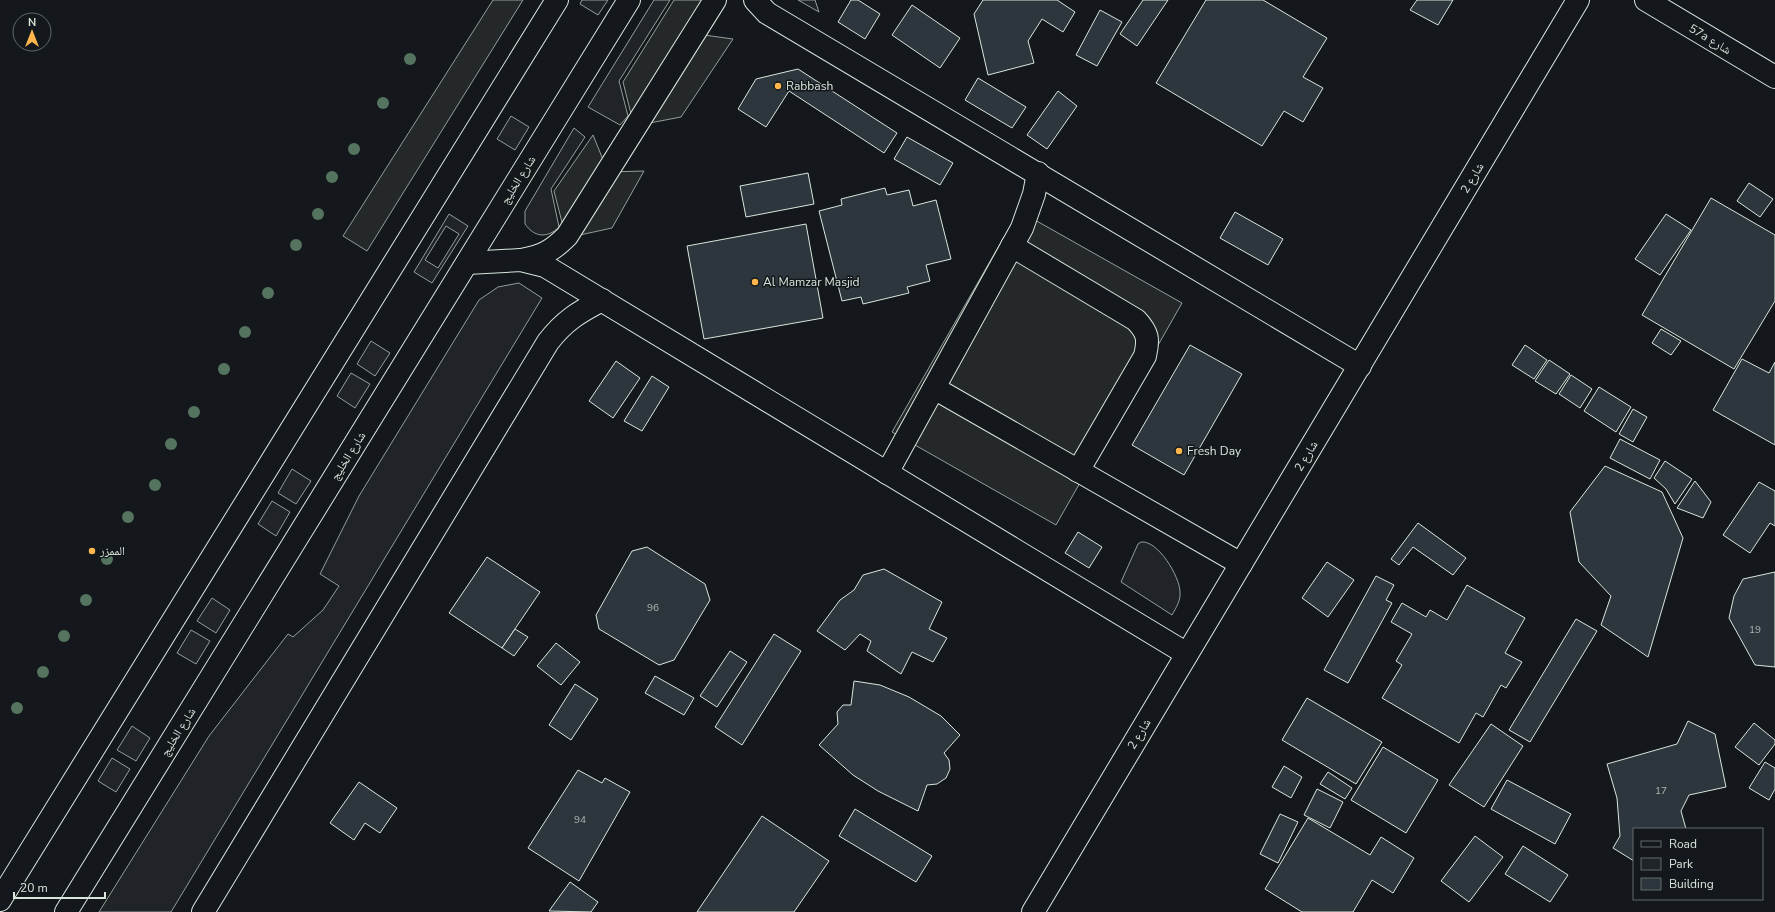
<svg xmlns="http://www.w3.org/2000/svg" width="1775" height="912" viewBox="0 0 1775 912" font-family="'Nunito Sans','Noto Naskh Arabic',sans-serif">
<rect width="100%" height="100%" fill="#14181c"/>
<g fill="#202428" stroke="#939e99" fill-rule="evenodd">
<polygon points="582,0 608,0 598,15 580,4"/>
<polygon points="654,0 670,0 619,81 628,116 620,125 588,107"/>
<polygon points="798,0 815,0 819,12"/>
<polygon points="511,116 529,127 515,150 497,139"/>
<path d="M574,128l11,9 -34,52 8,38c-12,12 -25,10 -34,-3v-13z"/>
<path d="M449,214l19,12 -36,57 -18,-11zM446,226l13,8 -21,34 -13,-8z"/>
<polygon points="519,283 542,298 171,912 99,912 209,736 288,634 293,637 323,610 339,586 320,574 359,496 479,300 498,287"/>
<polygon points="371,341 390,353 375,376 357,364"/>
<polygon points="351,373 370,384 355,408 337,396"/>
<polygon points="292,469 311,481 296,504 278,493"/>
<polygon points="272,501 290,512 276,536 258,524"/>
<path d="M1141,542c17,-2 39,35 39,50 1,8 -4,16 -8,23l-51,-33 17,-38z"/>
<polygon points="212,598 230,610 216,633 197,621"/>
<polygon points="191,630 210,641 196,664 177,653"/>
<polygon points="132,726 150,738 136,761 117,750"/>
<polygon points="112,758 130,769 116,792 98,781"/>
</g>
<g fill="#24282b" stroke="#939e99">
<polygon points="493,0 523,0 367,251 343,236"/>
<polygon points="674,0 726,0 704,35 733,39 681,117 634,126 623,82"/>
<polygon points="593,135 608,172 644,171 612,228 566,238 554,191"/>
<polygon points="1019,211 1182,303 1056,525 892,432"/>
</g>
<g fill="#2c363c" stroke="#d8e6dc">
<polygon points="851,0 858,0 880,14 865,39 838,22"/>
<polygon points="983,0 1057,0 1075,12 1063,32 1042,19 1028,41 1034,63 988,75 974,14"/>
<polygon points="1143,0 1168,0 1137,46 1120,34"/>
<polygon points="1206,0 1263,0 1327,38 1303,77 1323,88 1303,122 1284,111 1262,146 1156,83"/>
<polygon points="1417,0 1453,0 1438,25 1410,10"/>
<polygon points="912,5 960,38 940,68 892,35"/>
<polygon points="1100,10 1122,22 1097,66 1076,55"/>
<polygon points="798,69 897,133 884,153 789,91 766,127 738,109 756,79"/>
<polygon points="978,78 1026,107 1012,128 965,100"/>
<polygon points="1058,91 1077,106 1047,149 1027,135"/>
<polygon points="907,137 953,163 940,185 894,159"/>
<polygon points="808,173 814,204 746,217 740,186"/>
<polygon points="1749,183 1773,199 1760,217 1737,201"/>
<polygon points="885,188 887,195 909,190 913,206 936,200 951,259 926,265 930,281 907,287 909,293 863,304 861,297 842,301 819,211 842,205 841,199"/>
<polygon points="1711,198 1775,235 1775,301 1734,369 1642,315"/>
<polygon points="1235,212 1283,239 1268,265 1220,238"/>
<polygon points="1666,214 1691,230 1660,275 1635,259"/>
<polygon points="806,224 823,318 704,339 687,246"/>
<polygon points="1661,329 1681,341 1671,355 1652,343"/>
<polygon points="1190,345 1242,374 1184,475 1132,445"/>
<polygon points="1525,345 1547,360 1534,379 1512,365"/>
<polygon points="1742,359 1769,373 1775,362 1775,445 1713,410"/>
<polygon points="1549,360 1570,374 1556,394 1535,381"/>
<polygon points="616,361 640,378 613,418 589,401"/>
<polygon points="1571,375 1592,389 1580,408 1559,394"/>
<polygon points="652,376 669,387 642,431 624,421"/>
<polygon points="1599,387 1631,407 1616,432 1584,411"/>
<polygon points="1633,409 1647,417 1633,442 1619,434"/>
<polygon points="1620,439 1660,460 1650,479 1610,458"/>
<polygon points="1665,461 1692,479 1675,504 1666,489 1654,478"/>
<polygon points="1605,466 1662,492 1683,538 1648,657 1601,625 1611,596 1579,562 1570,512"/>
<polygon points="1695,481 1711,502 1703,518 1677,508"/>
<polygon points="1759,482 1775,491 1775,526 1770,523 1750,553 1723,535"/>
<polygon points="1418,523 1466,558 1453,575 1413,547 1399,565 1391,559"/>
<polygon points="1078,532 1102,547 1089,568 1065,553"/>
<polygon points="647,547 705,584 710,600 674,660 659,665 599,629 596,615 632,551"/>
<polygon points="487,557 540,592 502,648 449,613"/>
<polygon points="1327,562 1354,580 1328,617 1302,598"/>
<polygon points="884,569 942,602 929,629 947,638 933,662 912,652 901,674 867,651 871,641 860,634 845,650 817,631 840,600 854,590 863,575"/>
<polygon points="1775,572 1775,667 1755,665 1729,618 1734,596 1743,579"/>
<polygon points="1376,576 1394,585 1386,600 1392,603 1348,683 1324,670"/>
<polygon points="1467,585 1525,618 1505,653 1522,662 1506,688 1501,685 1483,717 1476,713 1459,743 1382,698 1402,665 1396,661 1412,634 1391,622 1402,603 1426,617 1430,610 1447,620"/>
<polygon points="1576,619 1597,631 1530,742 1509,730"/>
<polygon points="515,629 528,637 514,656 502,648"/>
<polygon points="774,634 801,651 742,745 715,727"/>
<polygon points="556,643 580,662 561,685 537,666"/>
<polygon points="730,651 747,662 717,707 700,696"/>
<polygon points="655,676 694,698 684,715 645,693"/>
<polygon points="854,681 880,685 909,697 941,716 960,735 944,753 949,760 950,769 946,778 937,784 927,785 918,811 878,791 853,775 819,745 838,724 837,712 843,705 851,705"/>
<polygon points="575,684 598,699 571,740 549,725"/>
<polygon points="1307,698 1382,742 1356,784 1282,740"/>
<polygon points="1688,721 1715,734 1726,787 1689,795 1681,811 1686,829 1634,829 1634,861 1613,848 1620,836 1617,798 1607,764 1677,744"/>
<polygon points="1754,723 1775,740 1775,744 1759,765 1735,747"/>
<polygon points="1491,724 1523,746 1484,807 1449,785"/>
<polygon points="1383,747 1438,780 1406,833 1351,800"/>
<polygon points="1765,762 1775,768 1775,789 1769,800 1749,788"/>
<polygon points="1284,766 1302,777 1291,798 1272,787"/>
<polygon points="578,770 602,783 605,778 630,792 579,881 528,848"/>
<polygon points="1328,772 1352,788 1345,799 1320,784"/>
<polygon points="1507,780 1571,814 1555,844 1491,809"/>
<polygon points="359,782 397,808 380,833 365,823 354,840 330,823"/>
<polygon points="1317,789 1343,802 1330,828 1304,815"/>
<polygon points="855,809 932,856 916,882 839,836"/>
<polygon points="1280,814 1298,822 1278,863 1260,854"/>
<polygon points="762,816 829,861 794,912 697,912"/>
<polygon points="1308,818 1370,855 1381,837 1414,858 1393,893 1372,880 1353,912 1302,912 1265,889"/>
<polygon points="1475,836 1503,857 1469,902 1441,881"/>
<polygon points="1523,846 1568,875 1550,902 1505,874"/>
<polygon points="570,882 598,902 591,912 549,911"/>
</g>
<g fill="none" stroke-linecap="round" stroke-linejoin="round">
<g stroke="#d8e6dc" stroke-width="24">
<g id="minor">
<polyline points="755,0 767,13 1360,366"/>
<polyline points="1646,0 1775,77"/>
<path d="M1012,246l124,74c12,13 13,19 9,36l-67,115"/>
<path d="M521,260c22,-4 31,-9 46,-24l148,-236"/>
<polyline points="467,263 521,260 545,266 1187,654"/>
<polyline points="934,388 1241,564"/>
<polyline points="887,473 1022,228 1034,194 1038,173"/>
<path d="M203,912l345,-570c16,-21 31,-30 54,-42"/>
<polyline points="1033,912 1578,0"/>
</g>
</g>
<g stroke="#d8e6dc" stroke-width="24">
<g id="major">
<polyline points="0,900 557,0"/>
<polyline points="66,912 629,0"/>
</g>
</g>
<use href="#minor" stroke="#14181c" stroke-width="22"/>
<use href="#major" stroke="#14181c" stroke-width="22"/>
</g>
<g fill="#55745f">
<circle cx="410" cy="59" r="6"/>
<circle cx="383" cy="103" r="6"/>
<circle cx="354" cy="149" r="6"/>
<circle cx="332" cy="177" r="6"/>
<circle cx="318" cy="214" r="6"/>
<circle cx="296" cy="245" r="6"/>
<circle cx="268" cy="293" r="6"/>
<circle cx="245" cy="332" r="6"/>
<circle cx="224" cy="369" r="6"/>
<circle cx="194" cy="412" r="6"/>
<circle cx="171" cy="444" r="6"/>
<circle cx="155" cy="485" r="6"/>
<circle cx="128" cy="517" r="6"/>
<circle cx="107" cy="559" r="6"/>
<circle cx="86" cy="600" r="6"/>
<circle cx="64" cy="636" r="6"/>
<circle cx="43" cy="672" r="6"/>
<circle cx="17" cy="708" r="6"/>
</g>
<g fill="#ffb74d" stroke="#14181c" stroke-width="1.5">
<circle cx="778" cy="86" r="4"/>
<circle cx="755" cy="282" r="4"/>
<circle cx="1179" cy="451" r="4"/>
<circle cx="92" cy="551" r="4"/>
</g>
<g text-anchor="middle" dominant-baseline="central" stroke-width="3" stroke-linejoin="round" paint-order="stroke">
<g font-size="10" fill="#adbab4">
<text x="653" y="608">96</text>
<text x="1755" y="630">19</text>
<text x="1661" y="791">17</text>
<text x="580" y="820">94</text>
</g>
<g font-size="12" fill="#d8e6dc" stroke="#14181c">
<text transform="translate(1710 39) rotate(31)">57a شارع</text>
<text transform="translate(1472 178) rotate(-59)">شارع 2</text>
<text transform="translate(518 180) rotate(-58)">شارع الخليج</text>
<text transform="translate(348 456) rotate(-58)">شارع الخليج</text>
<text transform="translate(1306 456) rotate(-59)">شارع 2</text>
<text transform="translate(178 732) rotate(-58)">شارع الخليج</text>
<text transform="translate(1139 734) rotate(-59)">شارع 2</text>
</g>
<g font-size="12" fill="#d8e6dc" stroke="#14181c" text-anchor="start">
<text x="786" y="86">Rabbash</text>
<text x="763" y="282">Al Mamzar Masjid</text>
<text x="1187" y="451">Fresh Day</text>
<text x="100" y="551">الممزر</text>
</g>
</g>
<rect x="1633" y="828" width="130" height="72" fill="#14181c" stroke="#626a69"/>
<rect x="1641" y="841" width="20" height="6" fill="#14181c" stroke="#626a69"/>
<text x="1669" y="848" font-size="12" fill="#d8e6dc">Road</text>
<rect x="1641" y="858" width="20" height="12" fill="#202428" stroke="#626a69"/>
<text x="1669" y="868" font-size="12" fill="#d8e6dc">Park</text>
<rect x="1641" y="878" width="20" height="12" fill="#2c363c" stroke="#626a69"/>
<text x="1669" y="888" font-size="12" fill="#d8e6dc">Building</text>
<g transform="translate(32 32)"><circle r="19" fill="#14181c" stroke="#626a69"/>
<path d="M0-3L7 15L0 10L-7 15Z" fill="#ffb74d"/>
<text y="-6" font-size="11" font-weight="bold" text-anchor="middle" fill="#d8e6dc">N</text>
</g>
<path d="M14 892v6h91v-6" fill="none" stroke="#d8e6dc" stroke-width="2"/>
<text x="20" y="892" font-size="12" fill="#d8e6dc" stroke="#14181c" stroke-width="3" paint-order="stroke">20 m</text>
</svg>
